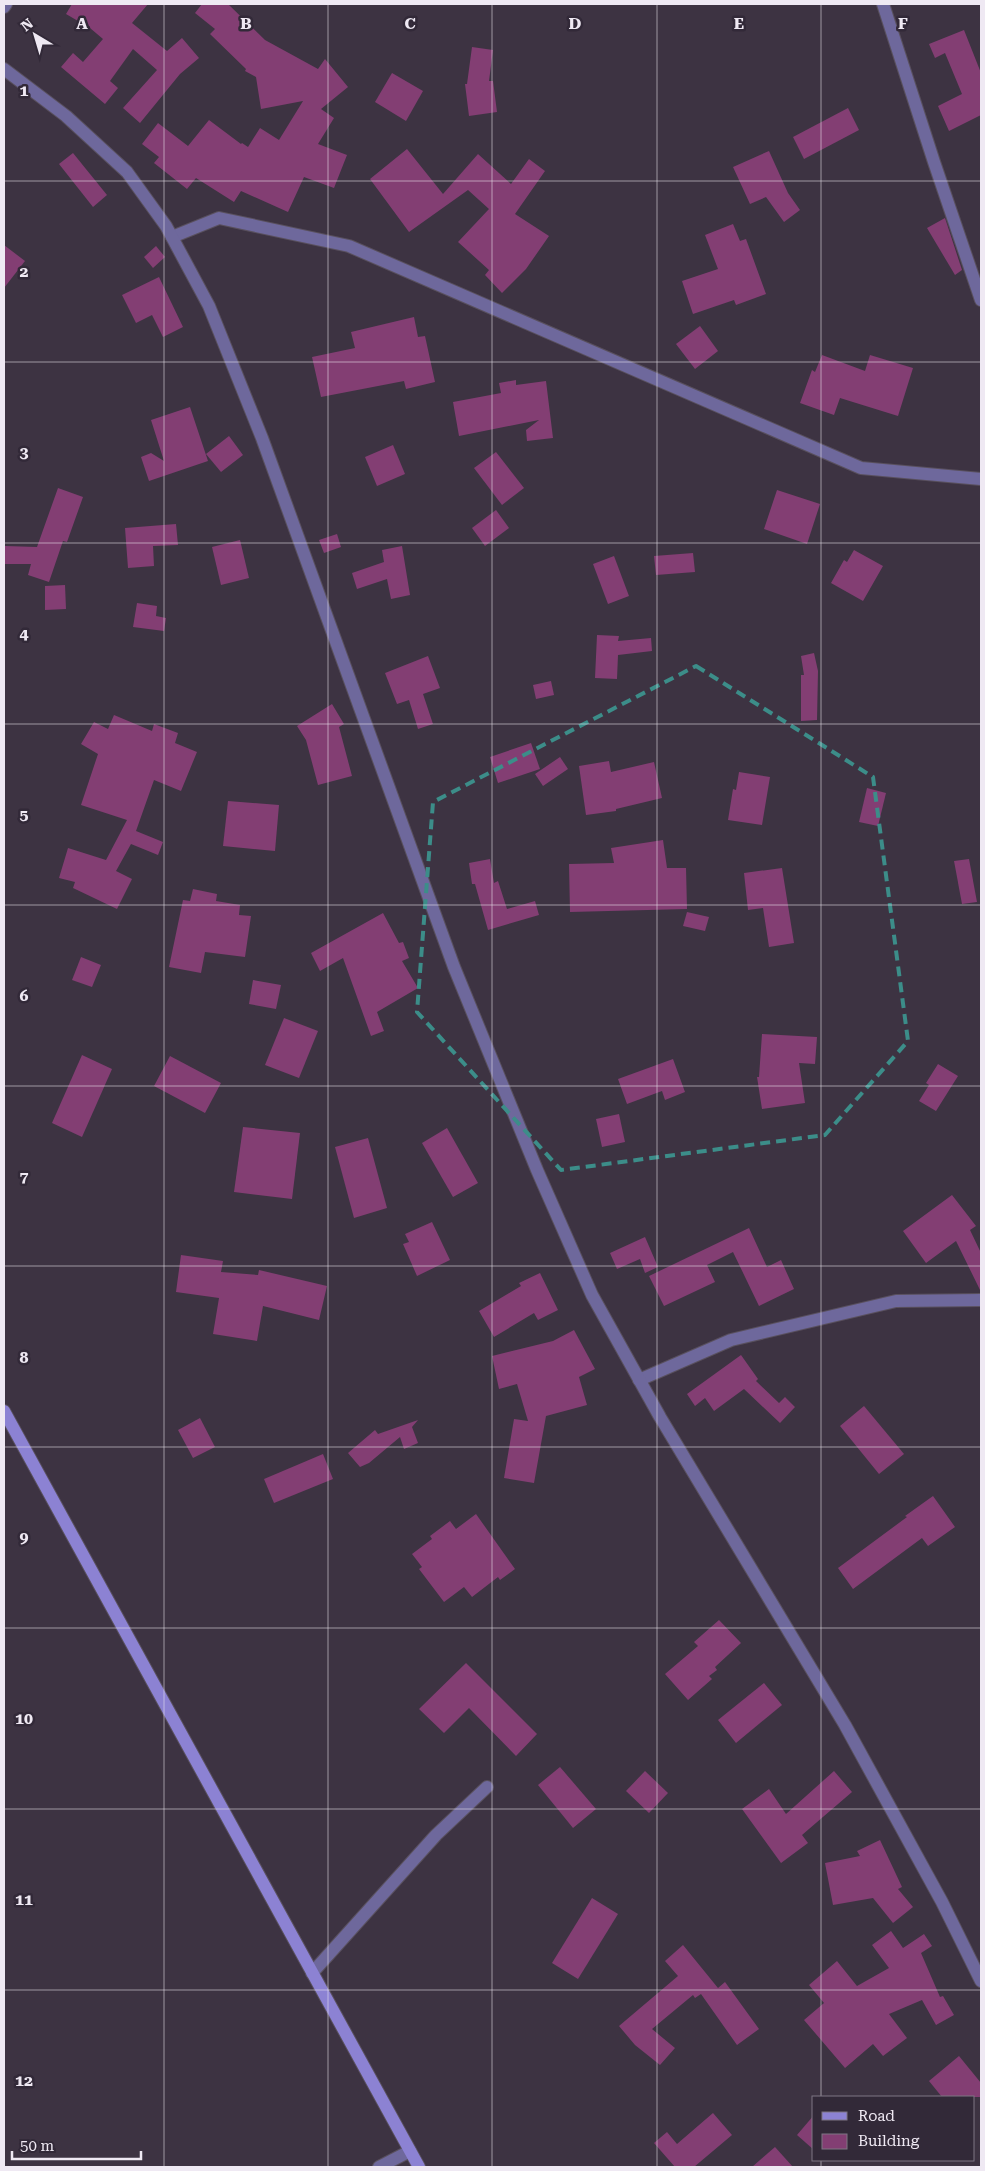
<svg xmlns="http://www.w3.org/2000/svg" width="985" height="2171" viewBox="0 0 985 2171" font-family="'Roboto Serif',serif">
<rect width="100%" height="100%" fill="#3d3342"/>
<g fill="#833e73">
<polygon points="72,4 148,4 132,23 167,51 182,38 199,58 180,74 140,123 123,108 157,70 133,49 110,81 118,88 105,104 61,67 73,53 83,62 103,39 90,28 66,14"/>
<polygon points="202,4 228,4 265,40 318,69 325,59 348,87 321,109 334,118 318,144 347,155 334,188 304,177 288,212 241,191 234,202 196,178 187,189 154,163 159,157 142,144 158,123 188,146 209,120 241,144 242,143 248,147 260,128 279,140 303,101 261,109 256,77 245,71 246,69 210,34 215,29 195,13"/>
<polygon points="964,30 981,73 981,115 949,131 938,106 962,94 945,53 935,58 929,44"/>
<polygon points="472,47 493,50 489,81 493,81 497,112 469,116 465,84 467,84"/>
<polygon points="392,73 423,91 406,121 375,102"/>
<polygon points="848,108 859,130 804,159 793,137"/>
<polygon points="407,149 443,194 478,154 511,184 529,159 545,171 515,214 549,236 526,269 502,293 485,275 489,270 458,242 489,209 468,190 409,232 370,179"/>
<polygon points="769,151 788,193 800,210 784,222 766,197 750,204 733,167"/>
<polygon points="73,153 107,195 93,207 59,164"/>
<polygon points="945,218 962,270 955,275 927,228"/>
<polygon points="733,224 740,241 746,239 766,294 736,305 734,300 693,314 682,281 718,269 705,235"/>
<polygon points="4,245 25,261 4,288"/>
<polygon points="156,246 165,257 153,268 144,257"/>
<polygon points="159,277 183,327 163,337 152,315 136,323 122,295"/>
<polygon points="414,317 418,337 425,336 435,382 406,389 404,381 321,397 312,357 355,348 351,332"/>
<polygon points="700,326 718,351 695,369 676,344"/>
<polygon points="822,355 865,371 870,355 913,368 898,416 840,398 834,415 800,403 812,370 815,372"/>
<polygon points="516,380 516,385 546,381 553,438 527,441 526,430 539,420 459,436 453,402 501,393 499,383"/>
<polygon points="190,407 208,461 149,481 141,457 151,453 164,461 151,420"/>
<polygon points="229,436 243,455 221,472 206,454"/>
<polygon points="393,445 405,474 377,486 365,457"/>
<polygon points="496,452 524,488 502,505 474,468"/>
<polygon points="58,488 83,497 67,542 63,541 49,582 28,575 31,564 4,564 5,546 37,547"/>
<polygon points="777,490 820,504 807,544 764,529"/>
<polygon points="496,510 509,528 485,546 472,528"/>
<polygon points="176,524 178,545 153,546 154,566 128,568 125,528"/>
<polygon points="337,534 341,547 324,553 319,540"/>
<polygon points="240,540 249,578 221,585 212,547"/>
<polygon points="402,546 410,595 391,599 387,579 357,589 352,573 384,562 382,550"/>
<polygon points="854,550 883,566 863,601 831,583 844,560 847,562"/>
<polygon points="693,553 695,572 656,575 654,556"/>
<polygon points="614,556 629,596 608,604 593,564"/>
<polygon points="65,585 66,609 45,610 45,586"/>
<polygon points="137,603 157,606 156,616 166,618 164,631 133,627"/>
<polygon points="597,635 619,636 618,641 651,638 652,651 618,655 617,679 595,678"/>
<polygon points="814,653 818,671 817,720 801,721 801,675 804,675 801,656"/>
<polygon points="428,656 440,688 423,694 433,724 418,729 409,700 397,704 385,673"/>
<polygon points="551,681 554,695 536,699 533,685"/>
<polygon points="332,704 344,724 339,727 352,776 318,785 306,740 297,726"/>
<polygon points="114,715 152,731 154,724 178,733 175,743 197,752 181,791 154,780 136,831 163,842 158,855 131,844 116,871 132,879 117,909 73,888 75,882 59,878 68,848 106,860 127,820 81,805 98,754 81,744 94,722 108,729"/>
<polygon points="531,743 540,769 498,783 490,757"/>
<polygon points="560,757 568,769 543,786 535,774"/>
<polygon points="609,761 611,772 654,762 662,798 616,809 616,811 586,815 579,766"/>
<polygon points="739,772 770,777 762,825 728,820 733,789 736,790"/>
<polygon points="867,788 886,793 878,826 859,822"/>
<polygon points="228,801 279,805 275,851 223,846"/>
<polygon points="663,840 667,868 686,868 687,909 570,912 569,864 614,863 611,848"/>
<polygon points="490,859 494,883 498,881 507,909 535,901 539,915 488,930 475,884 472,884 469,863"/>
<polygon points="969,859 977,902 962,904 954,861"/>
<polygon points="782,868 794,943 769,947 763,908 748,910 744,873"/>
<polygon points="193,889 217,894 216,901 240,905 239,915 251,916 245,957 205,952 201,973 169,967 183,900 190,901"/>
<polygon points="687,912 709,917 705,931 683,926"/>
<polygon points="383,913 399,943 403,942 409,958 402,961 418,988 377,1012 384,1031 371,1036 343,958 320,971 311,953"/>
<polygon points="81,957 101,965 92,987 72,980"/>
<polygon points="253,980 281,985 276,1009 249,1004"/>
<polygon points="284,1018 318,1031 299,1078 265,1065"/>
<polygon points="762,1034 817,1037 815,1064 799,1063 805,1103 762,1109 757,1077 759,1077"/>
<polygon points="82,1055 112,1069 82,1137 52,1123"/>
<polygon points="170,1056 221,1083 205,1113 154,1086"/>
<polygon points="673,1059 685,1092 665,1100 662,1091 627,1104 618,1079"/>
<polygon points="938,1064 958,1076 936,1111 919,1101 929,1085 926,1083"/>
<polygon points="619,1114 625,1142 602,1147 596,1119"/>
<polygon points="243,1127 300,1133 292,1199 234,1192"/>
<polygon points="447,1128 478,1183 453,1197 422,1143"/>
<polygon points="368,1138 387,1208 354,1218 335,1147"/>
<polygon points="952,1195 976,1226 970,1230 981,1253 981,1292 956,1241 926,1263 903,1231"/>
<polygon points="432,1222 450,1260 417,1276 403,1244 409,1242 405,1234"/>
<polygon points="749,1228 767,1267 781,1260 794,1289 759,1306 733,1252 707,1265 715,1282 664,1306 649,1276"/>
<polygon points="645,1237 658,1267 645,1273 640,1259 617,1269 610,1253"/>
<polygon points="181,1255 223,1261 221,1272 258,1275 259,1270 327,1286 319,1320 263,1306 257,1341 213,1334 219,1298 176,1292"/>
<polygon points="540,1273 558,1310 538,1320 534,1313 494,1337 479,1311 521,1286 519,1283"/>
<polygon points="574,1330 595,1369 579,1377 587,1405 546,1416 534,1483 504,1478 514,1419 528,1421 517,1384 499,1389 492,1356 553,1341"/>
<polygon points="741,1355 758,1379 756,1381 779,1403 785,1397 795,1407 780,1423 744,1389 714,1411 705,1398 695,1406 687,1394"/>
<polygon points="864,1406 904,1454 879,1474 840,1426"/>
<polygon points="200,1418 215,1447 193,1458 178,1430"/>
<polygon points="418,1420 412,1427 418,1443 404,1449 400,1437 369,1463 360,1467 348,1453 375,1430 378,1434"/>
<polygon points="323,1454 333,1479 274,1503 264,1479"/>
<polygon points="933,1496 955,1527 928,1546 922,1538 853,1589 838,1568 907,1517 905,1516"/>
<polygon points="476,1514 515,1569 500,1580 498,1577 472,1597 464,1587 444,1602 419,1569 422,1567 412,1554 432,1539 430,1536 450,1521 456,1529"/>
<polygon points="719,1620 741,1643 715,1667 717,1670 709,1676 712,1679 688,1700 665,1674 698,1646 694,1642"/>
<polygon points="466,1663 537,1734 516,1756 469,1708 444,1733 419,1709"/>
<polygon points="764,1683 782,1705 736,1743 718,1720"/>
<polygon points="560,1767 596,1809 573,1828 538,1785"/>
<polygon points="645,1771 668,1793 649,1813 626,1791"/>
<polygon points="834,1771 852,1792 802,1835 808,1843 781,1863 742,1809 769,1789 786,1814"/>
<polygon points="880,1840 902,1887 898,1889 913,1907 893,1923 873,1898 833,1905 825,1863 860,1856 857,1851"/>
<polygon points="592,1898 618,1914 578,1979 552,1963"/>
<polygon points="891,1931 903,1948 924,1934 932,1946 921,1953 940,1997 943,1996 954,2015 936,2025 922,2000 889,2014 907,2038 883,2056 873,2044 845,2068 804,2020 824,2003 809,1985 837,1961 857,1986 889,1968 872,1945"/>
<polygon points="683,1945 718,1988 725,1982 759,2029 737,2045 701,1994 695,1998 693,1995 652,2029 675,2048 660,2065 635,2045 619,2026 678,1976 665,1961"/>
<polygon points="959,2056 981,2083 981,2097 942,2097 929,2081"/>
<polygon points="713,2113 732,2135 694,2167 675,2167 654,2143 667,2132 677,2144"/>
<polygon points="814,2115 814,2150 797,2135"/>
<polygon points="775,2147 793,2167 752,2167"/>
</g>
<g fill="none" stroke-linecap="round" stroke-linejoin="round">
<g stroke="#59505e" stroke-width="14">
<g id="minor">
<polyline points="883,4 934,162 981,300"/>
<polyline points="172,237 219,218 349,246 861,468 981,479"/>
<polyline points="639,1380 731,1340 896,1301 981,1300"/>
<polyline points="312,1973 436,1835 487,1787"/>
<polyline points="379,2167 410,2151"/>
</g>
</g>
<g stroke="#59505e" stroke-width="14">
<g id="tertiary">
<polyline points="4,7 6,4"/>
<polyline points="4,69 66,116 127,172 166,226 209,306 262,438 454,967 537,1170 592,1295 660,1417 845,1725 942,1902 981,1981"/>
</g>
</g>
<g stroke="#59505e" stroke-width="14">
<polyline id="secondary" points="4,1411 419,2167"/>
</g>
<use href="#minor" stroke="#6e689c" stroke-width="12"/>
<use href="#tertiary" stroke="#6e689c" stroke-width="12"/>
<use href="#secondary" stroke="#8c82d3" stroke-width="12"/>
</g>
<path fill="none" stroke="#3c8d89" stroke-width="4" stroke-dasharray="10 6" stroke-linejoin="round" d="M696,666l177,111 35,264 -83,94 -264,35 -144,-158 16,-210z"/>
<path fill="none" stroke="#efe9f3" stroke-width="1" stroke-opacity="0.55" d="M164,4v2163M328,4v2163M492,4v2163M657,4v2163M821,4v2093M4,181h977M4,362h977M4,543h977M4,724h977M4,905h977M4,1086h977M4,1266h977M4,1447h977M4,1628h977M4,1809h977M4,1990h977M821,2160v7"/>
<g font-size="16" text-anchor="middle" font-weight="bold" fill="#efe9f3" stroke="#322938" stroke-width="5" stroke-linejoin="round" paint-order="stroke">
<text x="82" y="29">A</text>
<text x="246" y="29">B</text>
<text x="410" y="29">C</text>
<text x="575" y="29">D</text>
<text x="739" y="29">E</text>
<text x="903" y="29">F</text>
<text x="24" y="96">1</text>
<text x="24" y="277">2</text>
<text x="24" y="458">3</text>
<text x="24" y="639">4</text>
<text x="24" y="820">5</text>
<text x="24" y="1001">6</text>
<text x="24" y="1182">7</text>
<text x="24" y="1363">8</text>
<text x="24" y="1543">9</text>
<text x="24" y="1724">10</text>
<text x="24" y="1905">11</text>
<text x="24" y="2086">12</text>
</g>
<rect width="985" height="2171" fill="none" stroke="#efe9f3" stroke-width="10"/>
<rect x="812" y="2096" width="162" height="65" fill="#322938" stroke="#7e7683"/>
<rect x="822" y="2112" width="25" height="8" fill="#8c82d3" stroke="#7e7683"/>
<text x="858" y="2121" font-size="15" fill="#efe9f3">Road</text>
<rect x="822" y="2134" width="25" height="15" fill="#833e73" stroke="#7e7683"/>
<text x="858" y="2146" font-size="15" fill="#efe9f3">Building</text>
<g transform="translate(35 35) rotate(322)" stroke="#322938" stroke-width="4" paint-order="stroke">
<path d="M0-4L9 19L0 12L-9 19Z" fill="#efe9f3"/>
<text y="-8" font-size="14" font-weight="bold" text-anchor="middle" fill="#efe9f3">N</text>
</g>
<path d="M12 2151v8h129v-8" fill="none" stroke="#efe9f3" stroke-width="2.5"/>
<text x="20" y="2151" font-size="15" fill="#efe9f3" stroke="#322938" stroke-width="4" paint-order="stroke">50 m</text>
</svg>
